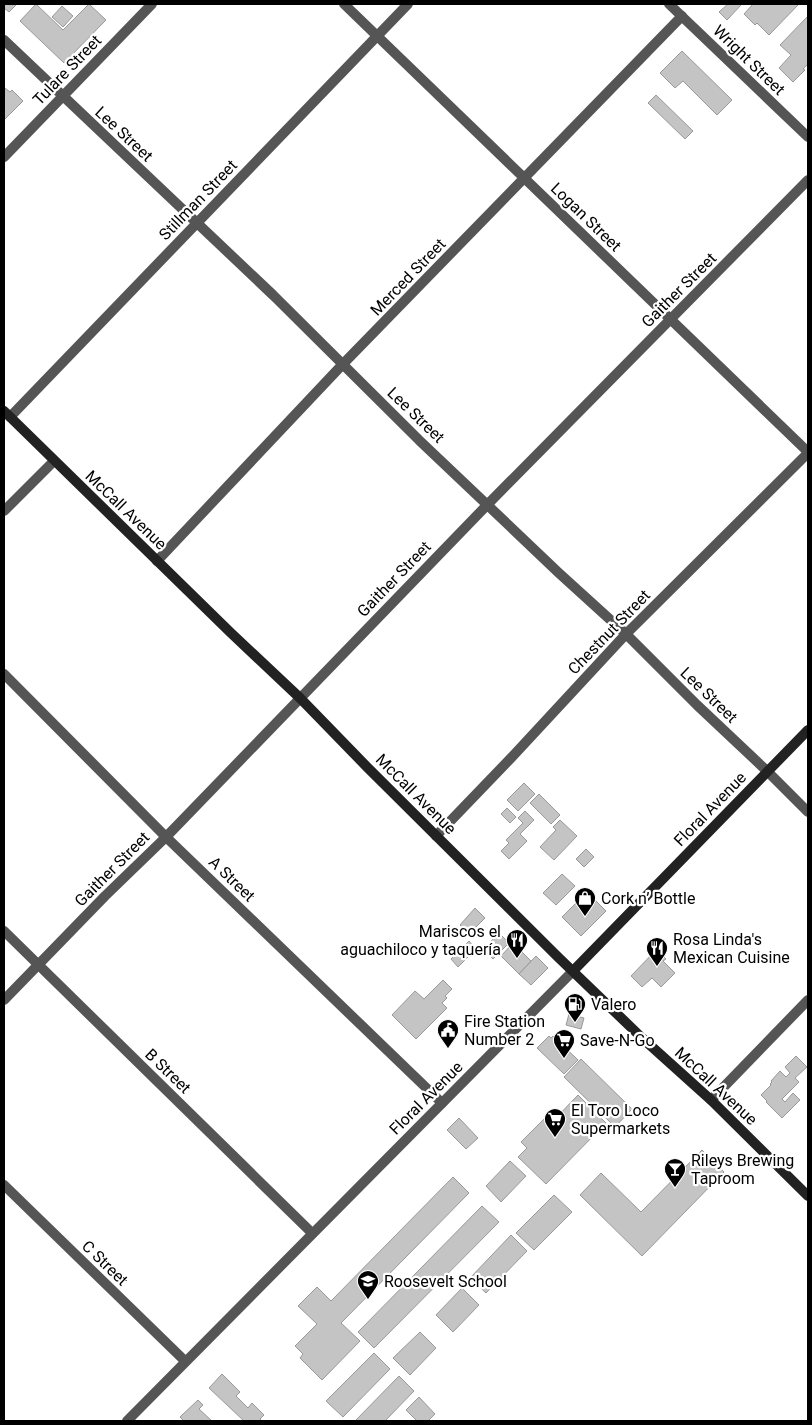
<svg xmlns="http://www.w3.org/2000/svg" width="812" height="1425" viewBox="0 0 812 1425" font-family="Roboto,sans-serif">
<rect width="100%" height="100%" fill="#fff"/>
<g fill="#c4c4c4" stroke="#999">
<polygon points="4,4 17,4 9,12 4,8"/>
<polygon points="36,4 63,30 89,4 106,20 64,63 20,21"/>
<polygon points="728,4 742,4 727,20 719,12"/>
<polygon points="753,4 799,4 769,35 757,23 755,25 744,14"/>
<polygon points="62,6 73,16 63,27 52,17"/>
<polygon points="808,16 808,64 803,69 805,70 793,82 779,68 791,55 780,45"/>
<polygon points="682,51 732,100 717,115 683,81 675,88 660,73"/>
<polygon points="5,88 10,92 12,90 23,101 4,120 4,89"/>
<polygon points="656,95 693,131 685,139 648,103"/>
<polygon points="524,783 535,794 518,811 507,800"/>
<polygon points="539,794 560,815 551,824 530,803"/>
<polygon points="507,808 516,817 510,823 501,814"/>
<polygon points="525,811 534,820 520,834 527,841 509,859 501,851 509,843 506,840 523,823 518,818"/>
<polygon points="560,820 577,836 554,860 540,847 556,830 553,827"/>
<polygon points="586,849 594,857 584,867 576,859"/>
<polygon points="562,874 575,886 556,905 543,893"/>
<polygon points="587,892 606,911 581,936 562,917"/>
<polygon points="475,908 485,918 469,934 460,925"/>
<polygon points="499,933 509,943 493,959 483,949"/>
<polygon points="469,941 476,949 458,967 451,959"/>
<polygon points="513,943 531,961 519,974 501,956"/>
<polygon points="656,950 666,959 663,961 675,973 661,987 652,978 642,987 631,976"/>
<polygon points="536,956 548,968 531,985 519,974"/>
<polygon points="443,980 452,989 445,996 447,998 442,1003 447,1008 416,1039 392,1015 415,991 424,999"/>
<polygon points="569,1014 584,1018 581,1029 566,1025"/>
<polygon points="549,1036 551,1038 553,1036 578,1060 564,1074 537,1048"/>
<polygon points="796,1056 807,1067 795,1078 799,1082 782,1099 785,1102 793,1093 800,1100 782,1118 766,1102 767,1101 761,1095 771,1085 770,1084 772,1082 771,1081 780,1071 786,1077 790,1073 785,1067"/>
<polygon points="581,1059 632,1109 615,1127 564,1077"/>
<polygon points="578,1095 606,1123 546,1184 518,1157 527,1148 521,1142 546,1117 552,1122"/>
<polygon points="459,1118 478,1138 466,1149 447,1130"/>
<polygon points="702,1150 724,1172 642,1256 580,1195 601,1173 641,1212"/>
<polygon points="510,1161 526,1176 501,1202 486,1186"/>
<polygon points="453,1177 469,1193 341,1323 360,1341 322,1380 300,1358 303,1354 295,1346 317,1324 298,1306 317,1287 331,1301"/>
<polygon points="554,1195 572,1212 534,1250 516,1233"/>
<polygon points="482,1206 499,1222 374,1348 358,1332"/>
<polygon points="511,1235 527,1251 486,1293 470,1278"/>
<polygon points="462,1288 479,1305 453,1332 436,1315"/>
<polygon points="420,1332 436,1348 410,1375 393,1358"/>
<polygon points="374,1353 390,1369 343,1417 326,1401"/>
<polygon points="222,1374 240,1392 236,1396 248,1408 252,1403 264,1415 260,1419 262,1421 244,1421 209,1388"/>
<polygon points="399,1376 414,1391 385,1421 355,1421"/>
<polygon points="419,1397 435,1414 428,1421 417,1421 406,1410"/>
<polygon points="198,1400 203,1405 199,1409 212,1421 184,1421 180,1417"/>
</g>
<g fill="none" stroke-linecap="round" stroke-linejoin="round">
<g stroke="#555" stroke-width="10">
<polyline points="344,4 808,452"/>
<polyline points="669,4 808,137"/>
<polyline points="4,40 273,295 419,440 559,573 626,634 697,705 767,771 808,812"/>
<polyline points="4,157 152,4"/>
<polyline points="10,417 408,4"/>
<polyline points="4,511 54,461"/>
<polyline points="157,561 342,365 682,16"/>
<polyline points="4,674 166,837 442,1103"/>
<polyline points="436,836 511,758 626,634 808,453"/>
<polyline points="4,931 312,1233"/>
<polyline points="4,1000 105,896 166,837 488,504 808,180"/>
<polyline points="711,1100 808,1000"/>
<polyline points="4,1185 185,1361"/>
</g>
<polyline stroke="#555" stroke-width="10" points="127,1421 573,971"/>
<g stroke="#222" stroke-width="10">
<polyline points="4,411 231,633 300,698 367,767 559,958 641,1037 711,1100 808,1196"/>
<polyline points="573,971 808,730"/>
</g>
</g>
<defs>
<g id="shop-pin" transform="scale(1.125)"><path d="M0 17L-7.5 6A9.5 9.5 0 1 1 7.5 6Z" fill="#000" stroke="#fff"/><path d="M-5-2.5h2.3a2.7 3.5 0 0 1 5.4 0H5L5.5 6h-11ZM-1.5-2.5h3a1.5 2.3 0 0 0-3 0Z" fill="#fff"/></g>
<g id="restaurant-pin" transform="scale(1.125)"><path d="M0 17L-7.5 6A9.5 9.5 0 1 1 7.5 6Z" fill="#000" stroke="#fff"/><path d="M-5-6h1v4h1v-4h1v4h1v-4h1v5L-1.5 .5V6h-2V.5L-5-1ZM5-6V6H3V1.5H1.5Q1.5-4 5-6Z" fill="#fff"/></g>
<g id="fuel-pin" transform="scale(1.125)"><path d="M0 17L-7.5 6A9.5 9.5 0 1 1 7.5 6Z" fill="#000" stroke="#fff"/><path d="M-5.5-6h7V0h2V4h1.3V-2.5L3-4.5l.8-.8L6-3V5H2.5V1h-1V6h-7ZM-4.2-4.7v3.2H.2V-4.7Z" fill="#fff"/></g>
<g id="civic-pin" transform="scale(1.125)"><path d="M0 17L-7.5 6A9.5 9.5 0 1 1 7.5 6Z" fill="#000" stroke="#fff"/><path d="M-.6-6.5H3V-4.5H.6V-3L4-1V1h2V6H-6V1h2V-1L-.6-3ZM-1.2 2.5V6h2.4V2.5Z" fill="#fff"/></g>
<g id="supermarket-pin" transform="scale(1.125)"><path d="M0 17L-7.5 6A9.5 9.5 0 1 1 7.5 6Z" fill="#000" stroke="#fff"/><path d="M-6-5.5h2.5l.6 2H6L4.5 2H-2.5L-4.4-4H-6ZM-1.5 3.2a1.3 1.3 0 1 0 .1 0ZM3 3.2a1.3 1.3 0 1 0 .1 0Z" fill="#fff"/></g>
<g id="bar-pin" transform="scale(1.125)"><path d="M0 17L-7.5 6A9.5 9.5 0 1 1 7.5 6Z" fill="#000" stroke="#fff"/><path d="M-6-5H6L.8 .8V4.5H3.5V6h-7V4.5H-.8V.8Z" fill="#fff"/></g>
<g id="school-pin" transform="scale(1.125)"><path d="M0 17L-7.5 6A9.5 9.5 0 1 1 7.5 6Z" fill="#000" stroke="#fff"/><path d="M0-5L7-2L0 1L-7-2ZM-4 1L0 2.5L4 1V4Q0 6-4 4Z" fill="#fff"/></g>
</defs>
<g fill-rule="evenodd">
<use href="#shop-pin" x="585" y="898"/>
<use href="#restaurant-pin" x="517" y="940"/>
<use href="#restaurant-pin" x="657" y="948"/>
<use href="#fuel-pin" x="575" y="1004"/>
<use href="#civic-pin" x="448" y="1030"/>
<use href="#supermarket-pin" x="564" y="1040"/>
<use href="#supermarket-pin" x="555" y="1119"/>
<use href="#bar-pin" x="675" y="1169"/>
<use href="#school-pin" x="368" y="1281"/>
</g>
<g text-anchor="middle" dominant-baseline="central" stroke-width="4.5" stroke-linejoin="round" paint-order="stroke">
<g font-size="16" fill="#000" stroke="#fff">
<text transform="translate(749 60) rotate(44)">Wright Street</text>
<text transform="translate(67 70) rotate(-46)">Tulare Street</text>
<text transform="translate(124 134) rotate(43)">Lee Street</text>
<text transform="translate(198 200) rotate(-46)">Stillman Street</text>
<text transform="translate(586 217) rotate(44)">Logan Street</text>
<text transform="translate(408 277) rotate(-46)">Merced Street</text>
<text transform="translate(679 290) rotate(-45)">Gaither Street</text>
<text transform="translate(416 415) rotate(44)">Lee Street</text>
<text transform="translate(126 510) rotate(44)">McCall Avenue</text>
<text transform="translate(394 579) rotate(-46)">Gaither Street</text>
<text transform="translate(609 632) rotate(-46)">Chestnut Street</text>
<text transform="translate(709 695) rotate(44)">Lee Street</text>
<text transform="translate(416 794) rotate(45)">McCall Avenue</text>
<text transform="translate(710 809) rotate(-46)">Floral Avenue</text>
<text transform="translate(112 869) rotate(-45)">Gaither Street</text>
<text transform="translate(232 879) rotate(44)">A Street</text>
<text transform="translate(168 1071) rotate(44)">B Street</text>
<text transform="translate(716 1086) rotate(43)">McCall Avenue</text>
<text transform="translate(426 1098) rotate(-45)">Floral Avenue</text>
<text transform="translate(105 1263) rotate(44)">C Street</text>
</g>
<g font-size="16" fill="#000" stroke="#fff" text-anchor="start">
<text x="601" y="898">Cork n’ Bottle</text>
<text x="501" y="931" text-anchor="end">Mariscos el<tspan x="501" dy="18">aguachiloco y taquería</tspan></text>
<text x="673" y="939">Rosa Linda's<tspan x="673" dy="18">Mexican Cuisine</tspan></text>
<text x="591" y="1004">Valero</text>
<text x="464" y="1021">Fire Station<tspan x="464" dy="18">Number 2</tspan></text>
<text x="580" y="1040">Save-N-Go</text>
<text x="571" y="1110">El Toro Loco<tspan x="571" dy="18">Supermarkets</tspan></text>
<text x="691" y="1160">Rileys Brewing<tspan x="691" dy="18">Taproom</tspan></text>
<text x="384" y="1281">Roosevelt School</text>
</g>
</g>
<rect width="812" height="1425" fill="none" stroke="#000000" stroke-width="10"/>
</svg>
